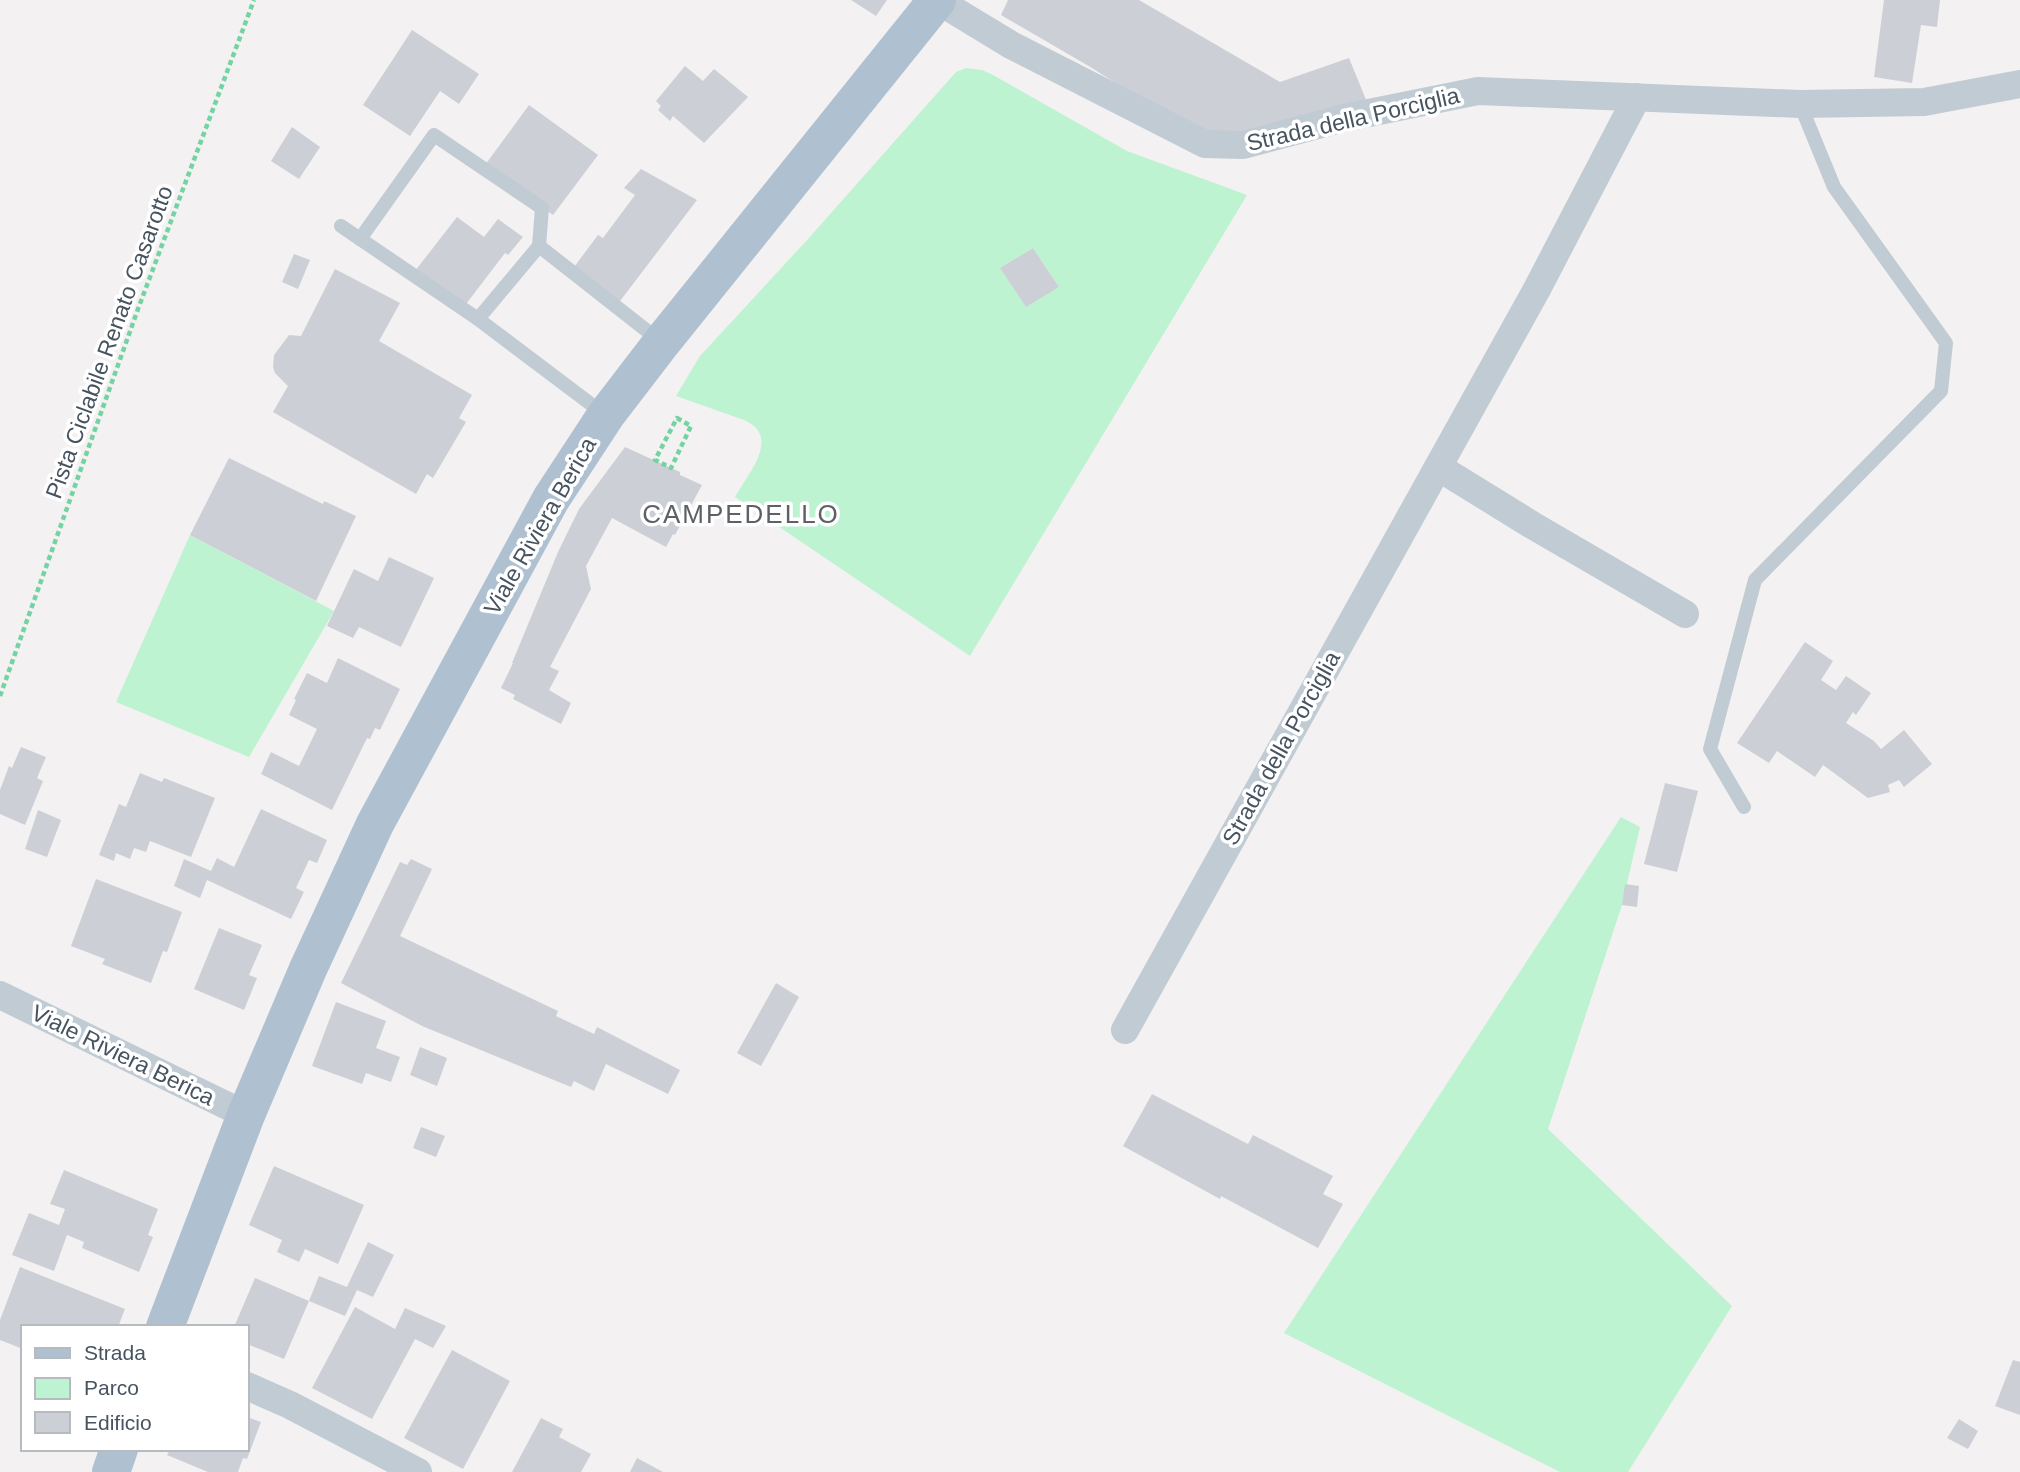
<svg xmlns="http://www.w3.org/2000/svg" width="2020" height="1472" viewBox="0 0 2020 1472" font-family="Arial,sans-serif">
<rect width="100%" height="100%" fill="#f3f1f1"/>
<g fill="#bdf3d1" fill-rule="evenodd">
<path d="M966,68l16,2 11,5 134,76 120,44 -277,461 -235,-159c13,-23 47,-61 9,-77l-68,-24 24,-40 108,-117 148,-167zM1033,248l26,39 -33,19 -26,-38z"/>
<polygon points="190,535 334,611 249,757 116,702"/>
<polygon points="1621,817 1640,827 1622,905 1548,1129 1732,1306 1628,1472 1560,1472 1284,1333"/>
</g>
<g fill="#ccd0d6">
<polygon points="851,0 887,0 876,16"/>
<polygon points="1008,0 1139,0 1280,82 1349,58 1367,102 1238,143 1203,139 1092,68 1001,15"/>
<polygon points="1884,0 1940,0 1937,27 1921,25 1912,83 1874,77"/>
<polygon points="412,30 479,74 459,104 440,91 410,136 363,105"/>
<polygon points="685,66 703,81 714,69 748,97 704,143 673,116 670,121 658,110 661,106 656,101"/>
<polygon points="529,105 598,155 553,215 485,165"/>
<polygon points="292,127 320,147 299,179 271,161"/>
<polygon points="641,169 697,200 620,301 574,267 598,235 603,238 635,195 624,188"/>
<polygon points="457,217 484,237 498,219 523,237 508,255 505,253 463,308 415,271"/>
<polygon points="1033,248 1059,287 1026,307 1000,268"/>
<polygon points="294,254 310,260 298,289 282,282"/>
<polygon points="335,269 400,303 379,341 472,395 459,418 466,422 463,427 433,478 427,474 416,494 273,412 288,386 275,373 273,367 274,355 289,335 301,336"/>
<polygon points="625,447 680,472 680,475 702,485 675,535 673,534 666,547 612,518 586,566 591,589 550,667 559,671 549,690 571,703 561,724 513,699 515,695 501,688 513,663 512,663 558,552 579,509"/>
<polygon points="229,458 323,504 324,501 356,516 316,601 190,535"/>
<polygon points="389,557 434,578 401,647 359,627 353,638 327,626 354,569 378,581"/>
<polygon points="1805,642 1833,661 1821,680 1836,690 1846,676 1871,693 1856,715 1853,712 1846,723 1874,741 1881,749 1904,730 1932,764 1904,787 1899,780 1888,785 1890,792 1868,798 1823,765 1815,777 1777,751 1769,763 1737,743"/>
<polygon points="338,658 400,689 380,730 375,728 370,739 367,738 332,810 261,774 271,752 299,766 317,729 289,715 296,700 294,699 307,673 327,683"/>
<polygon points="21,747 46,757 37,778 43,781 25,825 0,814 0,790 9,766 12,768"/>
<polygon points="140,773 162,782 164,778 215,798 191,857 150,841 146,852 134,848 130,859 116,853 114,861 99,855 119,804 126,807"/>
<polygon points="1665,783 1698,791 1677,872 1644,864"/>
<polygon points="261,809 327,840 317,863 309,860 296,888 304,892 291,919 207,880 200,898 174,886 184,859 211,871 217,858 234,867"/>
<polygon points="38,810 61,820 47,857 25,849"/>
<polygon points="411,859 432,869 400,936 558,1011 556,1016 594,1034 597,1027 680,1070 668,1094 606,1064 594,1091 574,1081 571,1087 422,1026 341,983 400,862 407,865"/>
<polygon points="96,879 182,912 167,952 163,951 151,983 102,964 105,959 71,946"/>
<polygon points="1625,884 1639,886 1637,907 1622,905"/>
<polygon points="219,928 262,945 249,975 257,978 244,1010 194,989"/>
<polygon points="776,983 799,997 761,1066 737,1053"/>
<polygon points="336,1002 386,1021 376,1048 400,1057 391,1082 366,1073 362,1084 312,1066"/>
<polygon points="420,1047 447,1058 437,1086 410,1075"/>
<polygon points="1152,1094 1248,1144 1253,1135 1333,1176 1323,1194 1343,1204 1318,1248 1221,1196 1220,1199 1123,1146"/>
<polygon points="421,1127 445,1136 436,1157 413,1148"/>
<polygon points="274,1166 364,1205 338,1264 305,1249 299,1262 277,1252 282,1240 249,1225"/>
<polygon points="64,1170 158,1209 148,1235 153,1237 139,1272 82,1248 84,1242 67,1235 54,1271 12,1255 29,1213 59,1225 65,1209 50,1204"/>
<polygon points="368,1242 394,1255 373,1297 357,1290 345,1316 309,1301 284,1359 247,1344 247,1327 234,1327 255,1278 309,1301 319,1276 347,1287"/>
<polygon points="20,1267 125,1309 118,1327 23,1327 23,1349 0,1340 0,1320"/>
<polygon points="355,1307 395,1329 405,1308 446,1326 433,1348 415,1339 372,1419 312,1388"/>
<polygon points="452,1350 510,1381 463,1469 404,1438"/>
<polygon points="2013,1360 2020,1362 2020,1415 1995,1406"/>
<polygon points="247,1417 261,1422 247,1459 243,1458 238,1472 208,1472 167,1455 170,1449 247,1449"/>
<polygon points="541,1418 563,1429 559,1437 591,1454 581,1472 512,1472"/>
<polygon points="1959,1419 1978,1431 1968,1449 1947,1438"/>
<polygon points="637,1458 663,1472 630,1472"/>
</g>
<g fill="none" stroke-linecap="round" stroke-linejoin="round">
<g stroke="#73d3a2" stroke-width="4.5" stroke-dasharray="5 3.5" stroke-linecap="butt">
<polygon points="677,418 691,426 671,468 655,460"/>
<polyline points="0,696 138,309 254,0"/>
</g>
<g stroke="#c1cbd3" stroke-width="14">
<polyline points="341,226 478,319 604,414"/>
<polyline points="360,239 434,135 542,208 539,246 660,341"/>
<polyline points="478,319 539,246"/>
<polyline points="1744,807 1710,749 1755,580 1941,391 1946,343 1834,187 1800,104"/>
</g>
<g stroke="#c1cbd3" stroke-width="28">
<polyline points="937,0 1011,45 1205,144 1243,145 1344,118 1478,91 1800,104 1924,102 2020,84"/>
<polyline points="1438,467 1532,525 1685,614"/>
<polyline points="0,995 246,1115"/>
<polyline points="1125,1030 1537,289 1637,97"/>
<polyline points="247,1386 290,1405 418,1472"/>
</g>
<g stroke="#afc1d1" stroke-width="38">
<polyline points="165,1327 246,1115 308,969 375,824 551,499 606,415 662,342 937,0"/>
<polyline points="111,1472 119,1449"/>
</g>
</g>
<g text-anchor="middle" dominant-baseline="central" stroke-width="7" stroke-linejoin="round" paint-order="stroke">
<g font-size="23" fill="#475460" stroke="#fff">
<text transform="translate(1353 119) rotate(-13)">Strada della Porciglia</text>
<text transform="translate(109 342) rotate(-70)">Pista Ciclabile Renato Casarotto</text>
<text transform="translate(540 526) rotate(-60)">Viale Riviera Berica</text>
<text transform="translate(1281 748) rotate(-61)">Strada della Porciglia</text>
<text transform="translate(123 1055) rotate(26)">Viale Riviera Berica</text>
</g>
<g font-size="26" letter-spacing="2" fill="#5d6166" stroke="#fff">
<text x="741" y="514">CAMPEDELLO</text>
</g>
</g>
<rect x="21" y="1325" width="228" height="126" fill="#ffffff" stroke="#b5bbbf" stroke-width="2"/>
<rect x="35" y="1348" width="35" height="10" fill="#afc1d1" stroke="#b5bbbf" stroke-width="2"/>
<text x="84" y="1360" font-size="21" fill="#475460">Strada</text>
<rect x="35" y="1378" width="35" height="21" fill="#bdf3d1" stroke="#b5bbbf" stroke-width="2"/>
<text x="84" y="1395" font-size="21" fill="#475460">Parco</text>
<rect x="35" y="1412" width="35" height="21" fill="#ccd0d6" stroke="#b5bbbf" stroke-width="2"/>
<text x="84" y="1430" font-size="21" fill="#475460">Edificio</text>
</svg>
